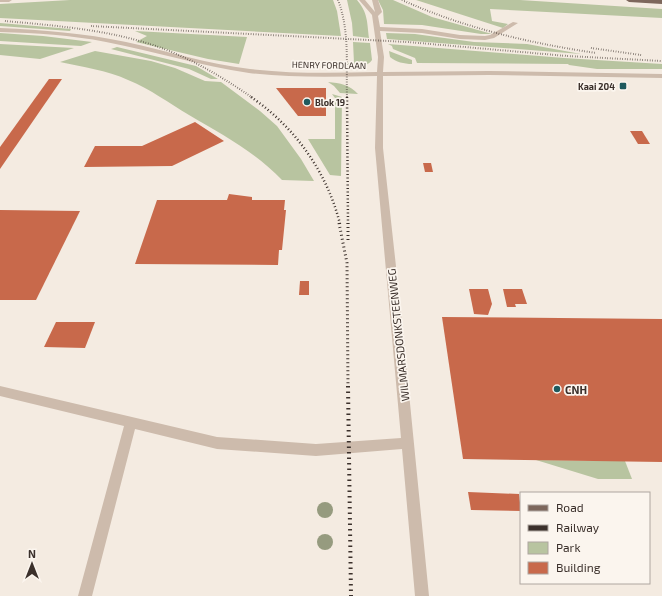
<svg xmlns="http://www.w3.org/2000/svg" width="662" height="596" viewBox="0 0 662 596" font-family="'Exo 2',sans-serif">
<rect width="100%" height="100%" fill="#f4ebe1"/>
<g fill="#b8c4a0">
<polygon points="70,0 333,0 337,11 341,36 0,18 0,4"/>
<path d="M347,0h10c11,13 10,22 12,38l-16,-2 -1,-13z"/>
<polygon points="378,0 393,0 432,17 492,34 481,34 422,25 384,24 383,10"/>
<polygon points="416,0 520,0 662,9 662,18 490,9 492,21 508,24 503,28"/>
<polygon points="0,23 71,29 70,31 0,26"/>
<polygon points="135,31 247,37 239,64 208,59 136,42 147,36"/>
<polygon points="0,33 43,36 92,42 81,46 0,41"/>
<polygon points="386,33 415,34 474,42 527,44 581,54 387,39"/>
<path d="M353,42l17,1 2,17c-6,8 -15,7 -24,7v-4h6z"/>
<polygon points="0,44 74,48 40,59 0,55"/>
<polygon points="388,44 564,58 662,64 662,69 597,69 569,65 568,64 417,63 415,58 393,49 392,46"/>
<polygon points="117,47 196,66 218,79 211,79 189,69 111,49"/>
<path d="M95,51l56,10 24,7 30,13 16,1 39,29 17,15 24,33 13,22 -32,-1c-28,-29 -59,-45 -93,-65 -20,-12 -39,-26 -61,-35 -21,-10 -46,-13 -68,-18z"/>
<path d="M389,51l23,9v4c-8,0 -16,-2 -22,-7z"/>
<path d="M328,82c12,1 22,3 30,12l-18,-1 -6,-7z"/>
<polygon points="332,94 342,97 341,176 330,175 308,139 335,139 335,98"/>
<polygon points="536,460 625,461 632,479 598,479"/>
</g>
<g fill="#c8694b">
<polygon points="49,79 62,79 0,169 0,147"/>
<polygon points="276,88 326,88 326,116 298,116"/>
<polygon points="195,122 224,141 172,166 84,167 95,146 142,146"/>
<polygon points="630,131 642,131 650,144 638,144"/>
<polygon points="423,163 431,163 433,172 425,172"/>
<polygon points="229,194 252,197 252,200 285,200 284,210 286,210 282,250 279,250 278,265 135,264 157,200 227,200"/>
<polygon points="0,210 80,211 36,300 0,300"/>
<polygon points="300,281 309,281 309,295 299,295"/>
<polygon points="469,289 488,289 492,304 488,315 474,314"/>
<polygon points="503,289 522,289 527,304 515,304 516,307 507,307"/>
<polygon points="442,317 662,319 662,462 463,459"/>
<polygon points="56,322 95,322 85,348 44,347"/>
<polygon points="468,492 519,494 521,511 471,510"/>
</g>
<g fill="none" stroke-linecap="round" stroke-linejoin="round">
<g fill="#cdbbac" fill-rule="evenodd">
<polygon points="0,0 12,0 9,2 0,2"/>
<path d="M359,0h6l10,12 -3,-12h6l4,12 -4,4 2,11 42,2 38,6 25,1 5,-1 23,-13 5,1 -24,15 -9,2 -25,-1 -38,-6 -42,-2 4,26 -1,15 106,-1 173,3v4l-173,-3 -106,1v72l18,164 28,284h-14l-13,-147 -86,7 -99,-7 -82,-20 -43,167h-14l46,-170 -124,-30v-10l217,51 99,7 85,-6 -26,-290 2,-72c-43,1 -86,2 -128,-3 -48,-7 -95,-22 -143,-31 -35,-7 -70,-9 -106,-10v-4c43,2 84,5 126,14 41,9 82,22 124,27 42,5 85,4 127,3l1,-15 -6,-42z"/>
</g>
<polygon fill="#7d675c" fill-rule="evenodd" points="626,0 662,0 662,4 629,2"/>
<g stroke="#3b302b" stroke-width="2" stroke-dasharray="0.5 2" stroke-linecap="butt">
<path d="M338,0c12,31 8,66 9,98"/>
<path d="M402,0c62,28 127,43 194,53"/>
<path d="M5,21c54,5 109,9 159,28 32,12 61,30 89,49"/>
<polyline points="91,26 408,42 567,56 662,61"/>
<polyline points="591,48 641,55"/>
</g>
<g stroke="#3b302b" stroke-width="2.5" stroke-dasharray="1 2.5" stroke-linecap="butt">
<path d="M251,97c44,30 76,75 89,127"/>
<polyline points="347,97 348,224"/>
</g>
<g stroke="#3b302b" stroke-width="3" stroke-dasharray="1 3" stroke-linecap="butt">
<polyline points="339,223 347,263 348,387"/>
<polyline points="348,223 348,241"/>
</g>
<polyline stroke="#3b302b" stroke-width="4" stroke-dasharray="1.5 4" stroke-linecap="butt" points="348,386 351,596"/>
</g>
<g fill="#969b7f">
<circle cx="325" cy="510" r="8"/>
<circle cx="325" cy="542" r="8"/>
</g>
<g fill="#1f5a5e" stroke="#fbf5ee" stroke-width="1.5">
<rect x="619" y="82" width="8" height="8" rx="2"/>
<circle cx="307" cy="102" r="4"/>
<circle cx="557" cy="389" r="4"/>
</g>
<g text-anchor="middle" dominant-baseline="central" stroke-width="3.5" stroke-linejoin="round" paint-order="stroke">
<g font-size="9" fill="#3b302b" stroke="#fbf5ee">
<text transform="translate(329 65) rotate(1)">HENRY FORDLAAN</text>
</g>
<g font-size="9" font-weight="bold" fill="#3b302b" stroke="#fbf5ee" text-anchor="end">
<text x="615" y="86">Kaai 204</text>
<text x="315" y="102" text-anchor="start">Blok 19</text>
</g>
<g font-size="11" fill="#3b302b" stroke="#fbf5ee">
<text transform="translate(398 335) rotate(-96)">WILMARSDONKSTEENWEG</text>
</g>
<g font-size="11" font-weight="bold" fill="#3b302b" stroke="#fbf5ee" text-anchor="start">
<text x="565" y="389">CNH</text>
</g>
</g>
<rect x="520" y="492" width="130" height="92" fill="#fbf5ee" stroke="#aea6a0"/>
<rect x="528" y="505" width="20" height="6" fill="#7d675c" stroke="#aea6a0"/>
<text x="556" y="512" font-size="12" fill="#3b302b">Road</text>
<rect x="528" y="525" width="20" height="6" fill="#3b302b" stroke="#aea6a0"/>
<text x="556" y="532" font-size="12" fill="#3b302b">Railway</text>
<rect x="528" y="542" width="20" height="12" fill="#b8c4a0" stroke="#aea6a0"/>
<text x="556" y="552" font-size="12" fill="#3b302b">Park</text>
<rect x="528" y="562" width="20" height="12" fill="#c8694b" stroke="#aea6a0"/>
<text x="556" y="572" font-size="12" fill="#3b302b">Building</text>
<g transform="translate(32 564)" stroke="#fbf5ee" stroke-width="3" paint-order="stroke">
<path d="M0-3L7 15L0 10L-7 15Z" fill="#3b302b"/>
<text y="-6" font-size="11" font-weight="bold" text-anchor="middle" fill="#3b302b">N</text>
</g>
</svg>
